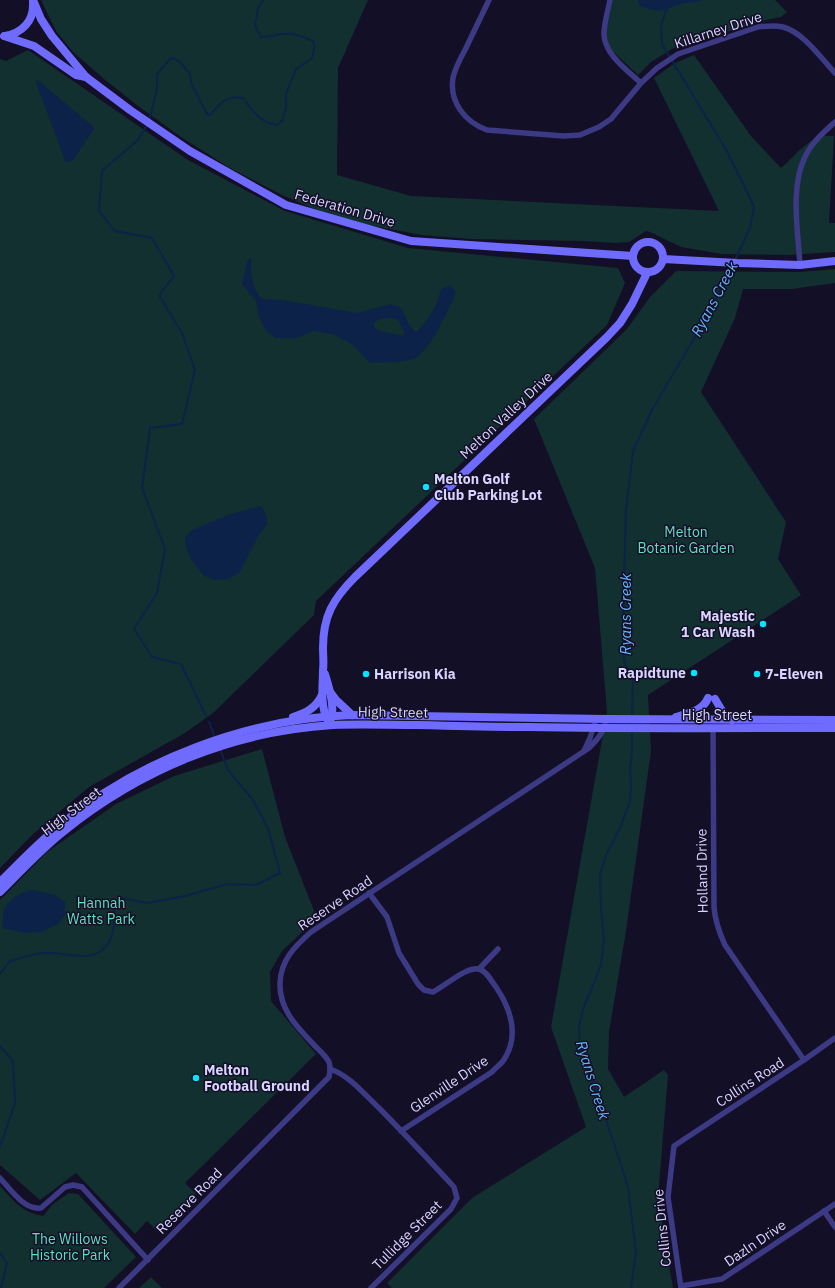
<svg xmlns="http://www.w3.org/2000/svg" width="835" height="1288" viewBox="0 0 835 1288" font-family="'IBM Plex Sans',sans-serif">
<rect width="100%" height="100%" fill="#130f26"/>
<g fill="#12302f">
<path d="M41,0h327l-30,68 -1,107 74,21 308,15 -65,-133 21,-15 19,-8 57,81 30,32c17,-14 29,-35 53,-32l-5,87h6v29l-47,3 -66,-1 -41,-7 -31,-15 -4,-1 -17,11 -14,1 -32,-2 -111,-2 -51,-4 -62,-12 -47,-15 -30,-13 -52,-27 -49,-31 -43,-31 -34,-27 -31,-27 -17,-21z"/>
<polygon points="613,0 775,0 787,12 781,17 766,20 674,48 651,62 638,75 608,47 605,36"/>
<polygon points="28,50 188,160 285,211 408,248 618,268 625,283 607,325 316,601 314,615 213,713 185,733 89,787 33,834 0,868 0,59 6,61"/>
<polygon points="835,269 835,283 792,289 743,289 735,318 701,392 786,522 778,559 801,595 648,695 651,751 626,931 609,1032 608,1069 624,1097 664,1070 668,1075 658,1198 673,1288 392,1288 387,1283 472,1198 586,1127 551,1027 607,712 595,568 534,419 627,329 650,297 676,271 800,272"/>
<polygon points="262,749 285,837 317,918 282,951 270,972 271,1001 316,1054 185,1183 196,1194 158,1232 147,1221 135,1234 76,1173 40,1200 0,1165 0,900 47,852 116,804 174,776"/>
<path d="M0,1186c15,16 20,25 43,30l10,-12 16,-11 9,1 58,63 -32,31h-104z"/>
<polygon points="151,1277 162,1288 139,1288"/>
</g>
<g fill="#0c2248" fill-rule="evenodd">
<path d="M638,0h65c-8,3 -12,2 -19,3 -22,6 -21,12 -44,3z"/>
<polygon points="38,80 95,128 73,160 66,163 36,83"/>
<path d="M251,258c0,16 0,28 11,41l21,1 75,13 32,-9 10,3 5,8 4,10 7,7c13,-12 21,-26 25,-43l8,-4 4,3 3,5c-8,17 -27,63 -46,67 -13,3 -27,2 -40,3l-18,-19 -20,-10 -19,-3 -16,7h-21l-10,-7 -7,-14 -3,-16 -14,-17 5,-23zM390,318l8,2 5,10 1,6 -24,-5 -7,-5c3,-8 9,-7 17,-8z"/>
<polygon points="260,506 264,510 267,519 267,524 259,535 240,572 229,579 214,580 203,575 191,559 186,548 185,538 192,530 231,514"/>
<path d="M34,890l21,5 10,7v13l-7,9 -16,8 -17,1 -22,-5c0,-3 -1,-8 0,-12 1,-15 18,-25 31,-26z"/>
</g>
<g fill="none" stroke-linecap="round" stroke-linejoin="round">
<g stroke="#0c2248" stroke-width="2">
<polyline points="667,8 661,25 662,44 725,148 744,185 754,207 750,228 735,260"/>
<path d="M149,121l8,-32v-15l14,-16 4,1 5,3 10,12 1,9 16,31 3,1c11,-12 15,-20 33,-17 10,13 16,24 34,27l5,-4 4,-13v-14l10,-25 16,-11 2,-9v-7c-13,-7 -23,-10 -38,-7 -5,1 -9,2 -15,2l-6,-11 3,-18 5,-8"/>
<polyline points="147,125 138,140 102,171 99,211 115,231 152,238 174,276 159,295 182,333 195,370 182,424 150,428 142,488 165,549 157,593 134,629 152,657 181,664 206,716"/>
<polyline points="632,716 633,680 624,661 623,619 626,510 633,451 653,408 698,332 717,296 733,264"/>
<polyline points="209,722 215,738"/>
<path d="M0,974l10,-13c11,-3 24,-8 36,-8 12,-1 25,3 37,3 30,0 34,-30 30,-53l5,-6 29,6 38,-7 42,-12 29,1 24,-12 -12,-45 -15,-28 -25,-30 -8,-21"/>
<polyline points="0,1046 13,1061 15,1103 0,1147"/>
<polyline points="0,1253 7,1263 1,1288"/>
<polyline points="631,1288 636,1252 628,1188 620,1161 580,1045 579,1026 584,1006 594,983 601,965 604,940 601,907 600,875 606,855 619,830 630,802 631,785 630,769 632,752 632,731"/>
</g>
<g stroke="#3d3a85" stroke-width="5.5">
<path d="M489,0c-8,17 -16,33 -24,50 -5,9 -10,18 -12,28 -4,24 12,44 34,52l77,6 16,-1 19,-8 12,-8 30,-36 16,-15 21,-14 80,-27c8,-1 17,-2 25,0 20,5 38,31 52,46"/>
<path d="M610,0c-2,11 -6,23 -6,34 0,20 24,37 37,49"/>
<path d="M800,265c-2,-33 -10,-78 5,-108 6,-14 19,-25 30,-35"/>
<path d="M713,728l1,179c1,14 5,25 11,38l79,115"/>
<polyline points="584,751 590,738 596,719"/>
<path d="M369,893l18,24 12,36 19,31 6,6 9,2c12,-6 34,-26 46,-23 8,2 12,12 17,18 15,22 24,50 7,74 -3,4 -8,7 -11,11l-91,59"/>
<polyline points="479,969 498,949"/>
<path d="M330,1069c20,7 33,24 48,38 26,26 51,53 76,80l3,11 -6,11 -80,79"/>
<path d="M0,1178c11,12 24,32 41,30l24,-21 8,-2 9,2 66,73"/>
<polyline points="824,1211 835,1227"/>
<polyline points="681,1286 722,1279 835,1204"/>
<path d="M119,1288l210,-211c1,-5 2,-10 0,-15 -3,-6 -9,-11 -14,-16 -17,-18 -36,-36 -35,-63 1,-23 14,-36 31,-51l278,-184c9,-9 15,-16 17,-29"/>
<polyline points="681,1288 668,1197 674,1146 804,1060 835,1038"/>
</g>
<g stroke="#6f6bff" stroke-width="8">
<polyline points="33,0 41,19 52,36 86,77 130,110 190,151 286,205 411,241 633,256"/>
<polyline points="4,36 34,46 76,75 86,77"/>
<path d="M5,36c17,-3 29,-15 28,-33"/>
<circle cx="648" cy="257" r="15"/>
<polyline points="663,259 737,263 800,265 835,261"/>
<path d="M325,674c4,14 10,31 6,45"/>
<polyline points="330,692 336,700 352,715"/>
<polyline points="715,699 724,714 732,720"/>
<path d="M293,717c13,-4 23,-9 29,-22"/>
<path d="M676,717c12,-4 27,-6 32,-19"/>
<path d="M327,719c-7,-15 -4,-33 -4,-49 1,-7 0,-15 0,-22 0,-32 10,-49 32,-71l252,-240 13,-14 12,-19 15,-31"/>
<path d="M0,882c19,-19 38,-39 59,-56 79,-66 190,-108 293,-111l254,4 229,1"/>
<path d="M0,892c21,-21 41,-43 64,-61 77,-62 170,-100 269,-106 28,-1 56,0 84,0 37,1 74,2 111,2 103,2 205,1 307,1"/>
</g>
</g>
<g fill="#00e5ff" stroke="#130f26" stroke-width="1.5">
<circle cx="426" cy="487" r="4"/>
<circle cx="763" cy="624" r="4"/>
<circle cx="694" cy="673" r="4"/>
<circle cx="366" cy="674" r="4"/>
<circle cx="757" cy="674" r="4"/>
<circle cx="196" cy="1078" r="4"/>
</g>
<g text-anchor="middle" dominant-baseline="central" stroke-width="3" stroke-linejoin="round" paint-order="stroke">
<g font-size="14" fill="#d9d4ff" stroke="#130f26">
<text transform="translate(718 30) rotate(-18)">Killarney Drive</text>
<text transform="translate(345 208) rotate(16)">Federation Drive</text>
<text transform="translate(506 415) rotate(-43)">Melton Valley Drive</text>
<text transform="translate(393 712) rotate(1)">High Street</text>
<text x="717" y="715">High Street</text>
<text transform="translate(71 811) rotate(-37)">High Street</text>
<text transform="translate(702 871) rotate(-91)">Holland Drive</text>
<text transform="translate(335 903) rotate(-34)">Reserve Road</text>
<text transform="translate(750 1082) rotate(-33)">Collins Road</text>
<text transform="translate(449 1084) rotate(-34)">Glenville Drive</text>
<text transform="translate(189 1201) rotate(-45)">Reserve Road</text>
<text transform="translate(662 1228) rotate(-96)">Collins Drive</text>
<text transform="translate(407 1235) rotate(-45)">Tullidge Street</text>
<text transform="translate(755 1243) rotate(-34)">Dazln Drive</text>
</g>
<g font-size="14" font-weight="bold" fill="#d9d4ff" stroke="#130f26" text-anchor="start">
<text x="434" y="479">Melton Golf<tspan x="434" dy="16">Club Parking Lot</tspan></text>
<text x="755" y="616" text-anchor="end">Majestic<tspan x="755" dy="16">1 Car Wash</tspan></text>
<text x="686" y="673" text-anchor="end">Rapidtune</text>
<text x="374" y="674">Harrison Kia</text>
<text x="765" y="674">7-Eleven</text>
<text x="204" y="1070">Melton<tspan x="204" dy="16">Football Ground</tspan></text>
</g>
<g font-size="14" fill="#5fe0c0" stroke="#130f26">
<text x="686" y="532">Melton<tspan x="686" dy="16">Botanic Garden</tspan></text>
<text x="101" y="903">Hannah<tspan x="101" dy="16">Watts Park</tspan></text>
<text x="70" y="1239">The Willows<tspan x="70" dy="16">Historic Park</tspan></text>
</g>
<g font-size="15" font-style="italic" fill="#62b6ff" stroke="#130f26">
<text transform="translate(714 299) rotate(-62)">Ryans Creek</text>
<text transform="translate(625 614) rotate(-90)">Ryans Creek</text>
<text transform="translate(593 1080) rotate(73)">Ryans Creek</text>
</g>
</g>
</svg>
